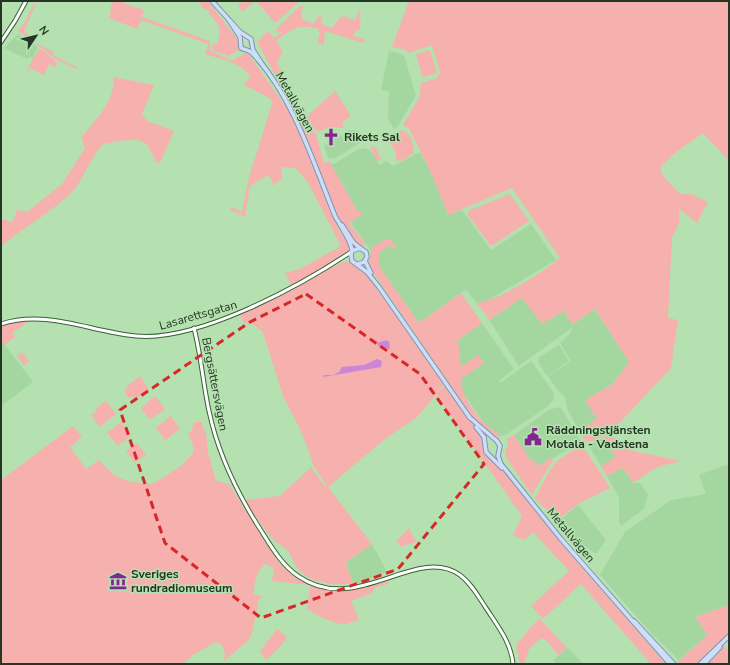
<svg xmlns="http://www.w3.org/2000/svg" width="730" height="665" viewBox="0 0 730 665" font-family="'Nunito Sans',sans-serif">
<rect width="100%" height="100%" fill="#b4e1af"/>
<g fill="#a4d79f">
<polygon points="18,34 38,47 33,58 30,57 27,59 4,48"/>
<polygon points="389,51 404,55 416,96 398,126 394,129 388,119 389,91 381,90"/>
<polygon points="348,130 359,131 365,140 334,159 328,158 324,146 341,135 343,138"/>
<polygon points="365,148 370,150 380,165 386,161 393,166 420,152 431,172 448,215 462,210 491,250 531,224 556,260 485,302 476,303 466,289 419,323 383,272 367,245 352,225 326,162 334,164 357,150"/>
<polygon points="522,298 564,311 573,324 595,309 629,362 613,384 585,400 597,419 579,430 567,409 565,397 558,391 548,376 571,361 560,343 569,335 573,327 519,366 489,320"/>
<polygon points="482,323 514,369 499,381 500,383 531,361 554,393 553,400 547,407 505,435 502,436 486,426 461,390 458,340"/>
<polygon points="1,340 33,382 1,406"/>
<polygon points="559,345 569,361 547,376 538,362 539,357"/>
<polygon points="559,407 562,409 581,442 539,466 531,462 514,435 549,410"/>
<polygon points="603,438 616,457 601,466 588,445"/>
<polygon points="729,464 729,605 696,617 707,635 679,660 653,635 600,575 625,532 671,500 706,494 699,475"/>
<polygon points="623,468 633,483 640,483 648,495 644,509 621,526 619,522 619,497 607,476"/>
<polygon points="578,505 606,540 596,554 573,538 559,521"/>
<polygon points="372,544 387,572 360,583 353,583 346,562"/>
<polygon points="568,648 583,664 556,664 553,660"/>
</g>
<g fill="#f6b1ae">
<polygon points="35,1 35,5 24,32 31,36 30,39 18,31 25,22"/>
<path d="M108,1h11l25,9 -2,7 68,24v10l20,9 -1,2 18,-10 48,68 -5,-18 -33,-60 11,-11 6,7 9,-6 -5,1 -2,-2 1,-3 23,-22h3l-2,9 2,5 7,1 -6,1 11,1 3,-7 5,1 -2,7 11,4 9,-12 14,4 4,-10 2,1 -2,8 2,2 -1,8 -4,2 -3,5 12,3 -1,4 -39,-12 -1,14 -7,-2 3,-9 -2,-5c-20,-6 -26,0 -42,12l7,10 -6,12 32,63 7,8 8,29 5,-2 28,49 6,4 -14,9 17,22 -4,1c-24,-10 -39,-73 -53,-96 8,26 16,51 28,76 4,7 9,14 13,21l-1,5 -35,23 32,-14 5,1 12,8 81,113 -7,10 8,-8 36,50 2,15 2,4 21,20 40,51 120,139h-15l-70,-80 -38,35 -12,-13 38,-35 -36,-39 -9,8 -11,-5 9,-19 -86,-121 -20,23 -31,21 -57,48 44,57 -26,18 7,21c-15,4 -43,0 -54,-13 -5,-5 -7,-13 -11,-19 -3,-3 -8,-6 -12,-9 -12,-12 -22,-28 -31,-42l35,-4 31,-29 13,18 3,1 -13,-20 -13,-35 -18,-35 -21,-66h-2l-7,-6 -9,-1 -5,-10 53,-27 -7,-13 15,-4 41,-23 -34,-65 -12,-13 -13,-1 -1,8 2,3 -11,8 1,-4 -5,-7 -18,11 -5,31 -15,-7 1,-3 11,5 7,-35 23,-73 -1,-5c-10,-5 -16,-10 -27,-13l6,-10c-8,-13 -30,-17 -45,-22l3,-10 -67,-24 -4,9 -28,-11 3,-16z"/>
<path d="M199,1h9l31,40 1,4 -2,5 -9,6 -16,-5 -1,-4 2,-3h3c6,-16 3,-18 -8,-30v-3l-7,-3z"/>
<polygon points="243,1 255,1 242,12 238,5"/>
<polygon points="256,1 297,1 298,3 275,23"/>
<path d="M409,1h320v160l-26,-28 -27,19 -16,15 3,9 17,18h12l16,8 -11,21 -18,-14v14l-7,15 -4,80 10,2 -7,48 -61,65 -17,8h-8l-6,-11 18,-11 -12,-19 28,-16 16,-22 -34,-53 -23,15 -8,-13 -22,13 -20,-26 -33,22 -5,-8 -8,-9c25,-3 63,-29 84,-45l-48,-70 -64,27c-11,-29 -23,-57 -38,-84l1,-1 -8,-5 16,-27 2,-15 16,-5 3,-6 -8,-27 -24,8 -2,-3 -14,-3z"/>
<polygon points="34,42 54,52 53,55 78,68 76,69 56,59"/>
<polygon points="40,48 57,62 56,68 49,64 44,75 30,68 26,76 30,64"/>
<polygon points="430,50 437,73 422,77 416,54"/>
<path d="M113,77l41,8 -12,29 5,7 27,10 -13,30 -4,3c-3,-6 -6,-15 -11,-20 -9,-9 -30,-1 -43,0 -13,14 -19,36 -33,50 -19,18 -48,35 -69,52v-27l12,3 4,-13 10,3 35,-28 23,-36 -4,-10c13,-16 36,-39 32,-61z"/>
<polygon points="335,91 351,116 342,122 344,128 330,127 317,132 311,124 307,116"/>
<path d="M400,131h5c7,5 8,13 9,22l-13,8 -5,-1v-9l-6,-7v-8z"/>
<polygon points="373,146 376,148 381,159 377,161 370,147"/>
<polygon points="510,194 529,221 491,246 467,214 468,211"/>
<path d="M386,239l5,1 5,8 -2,2 -2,-3 -4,-1 -9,7v13l40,57 42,-30 21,30 -24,17 3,27 17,-12 6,8 -23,16c0,22 23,47 41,57 -11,3 -22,-11 -29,-18l-105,-153 4,-18z"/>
<polygon points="16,321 28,322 12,333 15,337 4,345 1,340 1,326"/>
<polygon points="22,352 29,361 24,365 17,356"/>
<polygon points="140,376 149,389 135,400 132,396 129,398 124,391 126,390 125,388"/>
<polygon points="155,396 165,409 150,420 141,408"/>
<polygon points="106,401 116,414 100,427 91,415 97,411 95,409"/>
<polygon points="171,416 180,429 165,440 156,428"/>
<polygon points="121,422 131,435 118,446 107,433"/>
<path d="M194,422h7l5,12 2,18 8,29 13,3 49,78c33,35 67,34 109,19l1,3 -13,4 -3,5 -21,8 8,19c-5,1 -9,3 -13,4 -12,1 -29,-9 -39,-15l3,-24 -38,-4 2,-13 -9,-4c-9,8 -10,18 -12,30l9,2 -3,3 -7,34 -4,8 -24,20 1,-8 -4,-9 -5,-2 -23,13 -10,9h-182v-184l72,-54 9,11 -12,10 16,22 13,-9c19,21 26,22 54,24l29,-19 12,-13 -2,-10 -4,-8 4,-4z"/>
<polygon points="610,434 629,450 681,461 657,467 633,483 623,468 607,476 601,466 616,457 603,438"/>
<polygon points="514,435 531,461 536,461 539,466 552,457 553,460 532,495 507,459 505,453 508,444 507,439"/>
<polygon points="137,443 146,455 135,463 126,451"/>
<path d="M581,447l3,1 26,40 -32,16 -21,16 -23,-22 3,-3c13,-26 16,-36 44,-48z"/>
<polygon points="409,528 416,542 400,547 397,540"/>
<polygon points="729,605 729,634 699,664 676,664 707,635 695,617"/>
<polygon points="539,618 567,648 558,655 547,641 541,638 529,649 524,664 520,664 516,645"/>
<polygon points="277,629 287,637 282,645 266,660 260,651"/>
<polygon points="724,645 729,652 729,664 707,664"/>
</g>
<g fill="#cc86d6">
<polygon points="387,340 389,342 390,349 379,347 377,343"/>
<polygon points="377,359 382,361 381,367 323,377 324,375 333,375 339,372 342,367 364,365"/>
</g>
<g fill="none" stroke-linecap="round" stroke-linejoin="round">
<g stroke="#396236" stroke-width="5">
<g id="minor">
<polyline points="1,42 15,21 26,1"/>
<path d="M1,324c45,-15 90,8 135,12 62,6 164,-50 215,-84"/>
<path d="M194,328c7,27 9,55 15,83 9,43 29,84 53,121 10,16 20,33 36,44 59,41 117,-32 162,-1 11,8 18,21 26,33 11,17 25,34 27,56"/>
</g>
</g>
<g stroke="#7e95ac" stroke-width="5.5">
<g id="major">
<polyline points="212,1 240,32 251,39 253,50 264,67"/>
<path d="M229,20l11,17 1,11c4,2 8,2 11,5 40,41 62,111 83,163 5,9 17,26 17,35"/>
<polyline points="342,225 353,242 360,248"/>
<polyline points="365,261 371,273"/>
<polyline points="358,264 364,262 367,257 366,252 360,248 352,251 351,255 352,261 367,272 379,287 470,418"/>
<polyline points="469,417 497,441 500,446 498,456 501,464 561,539 670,664"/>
<polyline points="476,427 484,437 486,452 502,468"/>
<polyline points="634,621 674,664"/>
<polyline points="700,664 729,636"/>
<polyline points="704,664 720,647"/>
</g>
</g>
<use href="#minor" stroke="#fff" stroke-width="3"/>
<use href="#major" stroke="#cedefa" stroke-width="3.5"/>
</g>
<path fill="none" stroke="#d62828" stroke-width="3" stroke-dasharray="8 5" stroke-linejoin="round" d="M306,294l114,80 64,90 -86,105 -137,49 -96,-75 -45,-133 130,-88z"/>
<defs>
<g id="church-bare" transform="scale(1.38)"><path d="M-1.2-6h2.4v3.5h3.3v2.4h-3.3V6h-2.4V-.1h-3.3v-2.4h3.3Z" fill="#832691" stroke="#b4e1af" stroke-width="2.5" paint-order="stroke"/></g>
<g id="civic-bare" transform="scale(1.38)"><path d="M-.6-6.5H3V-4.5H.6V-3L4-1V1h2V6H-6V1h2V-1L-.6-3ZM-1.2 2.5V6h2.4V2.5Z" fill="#832691" stroke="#b4e1af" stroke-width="2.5" paint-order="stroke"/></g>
<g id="museum-bare" transform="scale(1.38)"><path d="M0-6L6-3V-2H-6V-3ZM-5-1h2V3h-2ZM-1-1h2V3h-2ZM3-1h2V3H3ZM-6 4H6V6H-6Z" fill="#832691" stroke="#b4e1af" stroke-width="2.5" paint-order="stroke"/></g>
</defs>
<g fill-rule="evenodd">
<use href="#church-bare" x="331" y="137"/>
<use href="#civic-bare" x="533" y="437"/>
<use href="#museum-bare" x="118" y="581"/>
</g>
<g text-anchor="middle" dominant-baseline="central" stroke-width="3" stroke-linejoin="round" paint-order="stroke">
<g font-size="12" fill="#253724" stroke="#b4e1af">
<text transform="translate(295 102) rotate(61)">Metallvägen</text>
<text transform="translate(198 315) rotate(-16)">Lasarettsgatan</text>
<text transform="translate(215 384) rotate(79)">Bergsättersvägen</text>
<text transform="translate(571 535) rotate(50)">Metallvägen</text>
</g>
<g font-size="12" font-weight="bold" fill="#253724" stroke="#b4e1af" text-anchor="start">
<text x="344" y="137">Rikets Sal</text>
<text x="546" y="430">Räddningstjänsten<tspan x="546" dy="14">Motala - Vadstena</tspan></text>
<text x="131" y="574">Sveriges<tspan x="131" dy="14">rundradiomuseum</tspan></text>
</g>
</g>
<rect width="730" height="665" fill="none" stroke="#253724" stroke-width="4"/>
<g transform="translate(36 36) rotate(55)" stroke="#b4e1af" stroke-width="3" paint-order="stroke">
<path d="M0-3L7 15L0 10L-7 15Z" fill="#253724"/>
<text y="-6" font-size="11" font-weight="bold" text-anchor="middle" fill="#253724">N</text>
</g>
</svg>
